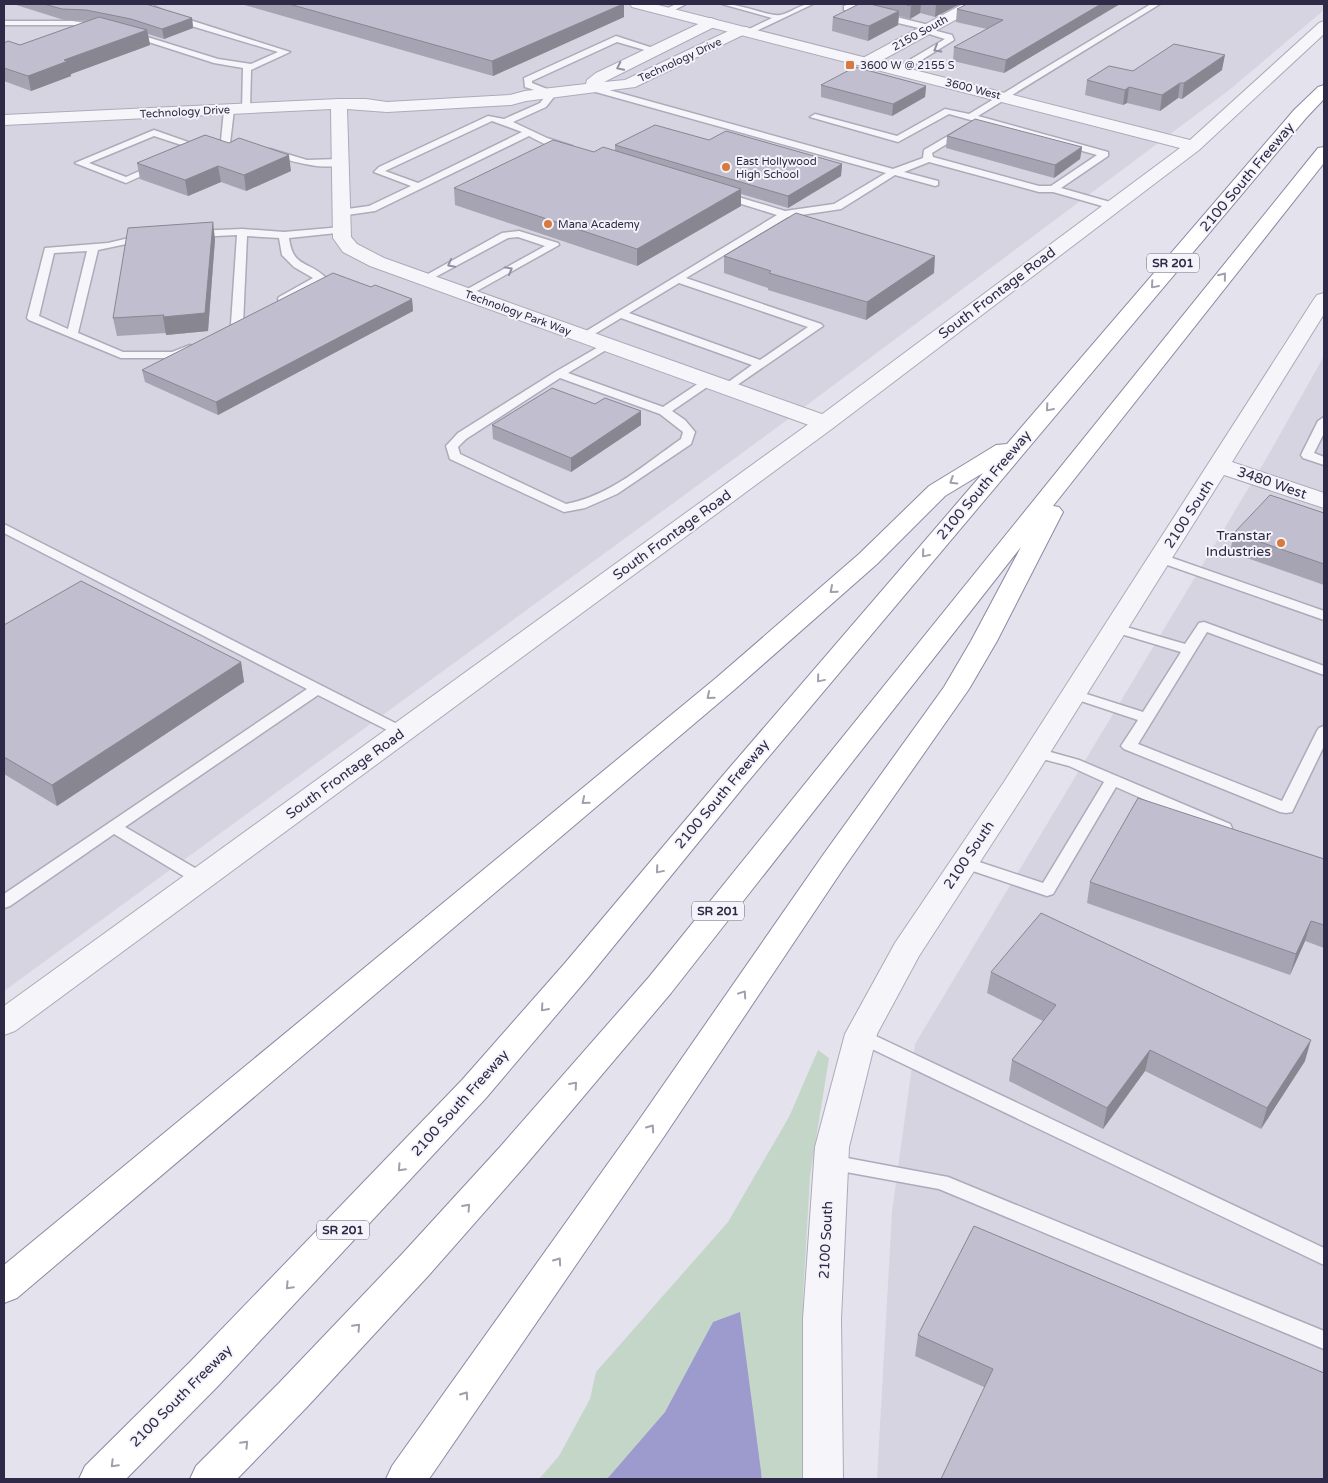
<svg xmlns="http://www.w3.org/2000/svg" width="1328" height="1483" viewBox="0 0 1328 1483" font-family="'Varela Round',sans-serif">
<rect width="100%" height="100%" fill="#e4e2ec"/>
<g fill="#d6d4e1">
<polygon points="4,4 1324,4 1324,10 1228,91 764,437 4,991"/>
<polygon points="1324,356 1324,1479 877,1479 892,1212 915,1044 1266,459"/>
</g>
<polygon fill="#c3d6c8" points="818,1050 829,1058 810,1176 803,1297 807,1479 763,1479 713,1322 665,1412 607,1479 539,1479 559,1456 590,1399 596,1372 728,1222 789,1117"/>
<polygon fill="#9d9bce" points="740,1312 762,1479 607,1479 665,1412 713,1322"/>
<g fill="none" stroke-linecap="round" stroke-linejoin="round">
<g stroke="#adaaba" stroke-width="3">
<g id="service">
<polygon points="140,4 150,4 171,14 290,52 251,70 250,109 245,112 242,111 243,68 214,63 127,35 131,32 218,59 251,64 278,52 165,18"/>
<polygon points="676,4 686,4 669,13 662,11"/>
<path d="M722,4c18,-1 47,13 58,11 12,-2 20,-12 33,-11l-63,30h-3v-4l25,-12z"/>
<polygon points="849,4 859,4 855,7 933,26 933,30 952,35 954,40 902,72 896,72 896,68 945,39 923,32 923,29 844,10 844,6"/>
<path d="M1151,4h9l-182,112 130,36v4l-47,32 56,16v4h-8l-56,-16h-14l-110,-30 -25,10 34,9v4l-3,1 -40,-11 -54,34 -53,8 -102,61 135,46 2,2 -93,64 -4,2 -6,-4 32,-23 -131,-47 -33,20 -4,1 -6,-3 199,-121 -58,-18v-4h6l60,18 49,-7 52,-31 -301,-84v-4h6l302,84 30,-11 1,-8 41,-24 3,1v4l-36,22 1,4 106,29h12l46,-31 -148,-41 -51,28 -88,-25 5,-3 82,22 48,-27 24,5zM679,283l129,44 -48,33 -131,-47z"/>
<polygon points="4,21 72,21 102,25 106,27 102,29 72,25 4,25"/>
<path d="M616,36l43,14 -4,3 -38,-11 -85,39v2l25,10 -11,14 -33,15 34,16 25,8v4c-13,2 -32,-8 -43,-14l-154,75 -35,5 -5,-3 5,-3 29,-4 42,-20 -37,-14 5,-5 109,-51 16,3 36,-16 7,-9 -22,-7 -1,-9zM492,121l30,11 -104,51 -33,-12z"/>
<polygon points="229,107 234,110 230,143 225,146 205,147 205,143 221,141 224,110"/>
<polygon points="154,130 205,148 200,151 154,136 89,163 126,177 153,165 156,164 161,167 126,183 75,163"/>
<path d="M270,149l37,11 33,-1 5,3c-15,12 -61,-3 -78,-8v-4z"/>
<path d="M342,227l5,3 -1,2 -57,6c4,31 20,22 37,40l-43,24 -4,-1 -1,-2 1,-2 34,-19 -19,-11 -12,-12 -3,-17 -32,-2 -4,88 -6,3 -6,-3 6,-89 -43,2 -5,-3 5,-3 48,-2 42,3z"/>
<polygon points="519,231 558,243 559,245 466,297 461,294 462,292 545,246 518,237 508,238 428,281 424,282 419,279 502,233"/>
<path d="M146,234l4,1 1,2 -1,2 -52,11 -20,83 45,19h49l18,-7 6,3 -2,2 -20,8h-53l-92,-38 -2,-2 18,-70 63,-5zM87,251l-19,78 -29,-13 15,-63z"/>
<path d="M607,342l6,3 -2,2 -43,26 95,34 42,-28h8l2,2 -2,2 -41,28 13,9 10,12 -4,12 -74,50 -32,14 -21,4 -114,-53 -4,-13 12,-13 97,-61zM560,378l100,36 23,18 -2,7c-36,25 -71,57 -115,65l-106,-50 -2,-7 8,-8z"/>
<polygon points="1324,417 1324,433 1314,453 1324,457 1324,465 1303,458 1301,455 1318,421"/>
<polygon points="4,524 407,729 409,732 407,735 397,735 318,695 125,827 207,875 209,879 207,883 201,885 195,883 114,834 10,906 4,908 4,894 307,689 4,533"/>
<polygon points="1161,554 1324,611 1324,620 1156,561 1154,558 1156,555"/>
<polygon points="1204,622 1324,666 1324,675 1207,632 1138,744 1282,801 1317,731 1319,728 1324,726 1324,746 1292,812 1286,813 1280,812 1124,749 1121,746 1138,720 1069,697 1067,694 1069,691 1074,690 1143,712 1181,652 1111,631 1109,628 1116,624 1185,644 1199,623"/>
<polygon points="1036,748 1079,760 1230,824 1232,828 1230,832 1224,833 1218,832 1116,787 1053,894 1047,896 1041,894 958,866 956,862 958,858 964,857 1043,883 1104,782 1069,766 1031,756 1028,753 1031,750"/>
<polygon points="861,1029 1324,1248 1324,1265 855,1041 852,1036 855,1031"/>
<polygon points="831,1155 948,1177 1324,1331 1324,1349 939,1189 824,1168 822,1163 824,1158"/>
</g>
</g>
<g stroke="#adaaba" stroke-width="2">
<g id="minor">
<polygon points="963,4 981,4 979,7 873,65 861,65 859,62 861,59"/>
<polygon points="711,18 716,20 719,23 716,26 604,82 625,80 737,27 747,27 750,30 747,33 635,87 526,101 511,105 387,112 347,109 351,237 357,244 384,258 833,418 836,423 833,428 825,430 817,428 370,266 343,252 333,238 331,109 4,125 4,115 339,99 366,99 387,102 510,95 525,91 586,84 587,80 596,73"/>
<polygon points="1324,293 1324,314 1232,462 1324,493 1324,508 1224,475 1028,788 919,956 877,1034 849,1147 841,1319 843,1479 803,1479 803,1319 815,1147 845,1034 895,943 1004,782 1314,299 1317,295"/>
</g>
</g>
<g stroke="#adaaba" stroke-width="2">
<polygon id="tertiary" points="630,4 654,4 1190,140 1319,23 1324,21 1324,34 1199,150 833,428 15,1031 4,1035 4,1006 817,418 1180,148 632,7"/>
</g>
<g stroke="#8c89a4" stroke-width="2">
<g id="motorway">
<polygon points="1324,85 1324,99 1306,118 745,785 587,979 486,1098 218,1386 126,1479 79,1479 85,1466 190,1362 462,1080 565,963 725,773 983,473 945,496 877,564 734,690 17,1298 4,1303 4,1265 716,678 859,554 929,486 996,445 1007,444 1294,110 1318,87"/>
<polygon points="1324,147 1324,163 1053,506 1059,507 1063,512 997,641 969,689 843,869 663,1138 429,1479 386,1479 392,1466 639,1120 823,855 944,687 971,641 1021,547 671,993 524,1167 429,1275 307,1407 237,1479 190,1479 196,1466 279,1383 403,1253 500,1147 649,977 1318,148"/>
</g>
</g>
<use href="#service" fill="#f6f6fa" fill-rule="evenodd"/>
<use href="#minor" fill="#f6f6fa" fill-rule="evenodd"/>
<use href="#tertiary" fill="#f6f6fa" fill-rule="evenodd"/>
<use href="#motorway" fill="#fff" fill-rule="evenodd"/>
</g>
<g fill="#a6a4b2">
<polygon points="13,4 146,4 192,18 193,28 164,39 148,34 150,45 71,74 71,76 31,91 4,81 4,43 20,45 90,21 64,20"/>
<polygon points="241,4 624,4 624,17 493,76"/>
<polygon points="875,4 960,4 935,17 920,13 910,19 899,16 898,25 868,41 832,31 833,17 875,5"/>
<polygon points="1120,4 1004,73 953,61 954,47 987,29 956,22 957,9"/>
<polygon points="1222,70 1182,99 1178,98 1160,111 1127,103 1123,105 1085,95 1087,80 1133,71"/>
<polygon points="821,85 926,86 925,97 892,116 821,97"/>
<polygon points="205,135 291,171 246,191 221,182 188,196 140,179 137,163"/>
<polygon points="947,136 1082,147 1080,159 1054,178 946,148"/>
<polygon points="709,140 842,164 841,176 788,208 741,194 741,206 637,266 455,205 454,188 594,152 615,151 615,145"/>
<polygon points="215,239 208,331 166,335 166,333 117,336 113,318"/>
<polygon points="724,256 934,273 866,320 768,290 768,288 724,273"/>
<polygon points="371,287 412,299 413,311 218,415 145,382 142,370"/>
<polygon points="492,425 641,425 571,472 493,439"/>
<polygon points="1324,513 1324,585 1230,552 1234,533"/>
<polygon points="4,625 241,662 244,682 57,806 4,774"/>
<polygon points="1324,859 1324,948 1305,941 1290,975 1087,903 1090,882"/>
<polygon points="991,972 1305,1061 1261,1129 1145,1071 1103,1129 1009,1081 1012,1060 1043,1021 987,993"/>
<polygon points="918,1335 1324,1373 984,1387 915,1356"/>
</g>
<g fill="#878691">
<polygon points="623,4 624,4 624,17 493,76 492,61"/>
<polygon points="915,4 921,4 920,13 910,19 911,6"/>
<polygon points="936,4 960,4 935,17"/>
<polygon points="1101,4 1120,4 1004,73 1006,60"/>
<polygon points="899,11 898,25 868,41 869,26"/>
<polygon points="192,18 193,28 164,39 162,29"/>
<polygon points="147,30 150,45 71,74 71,76 31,91 28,76 64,60"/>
<polygon points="1225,55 1222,70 1182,99 1184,83"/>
<polygon points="1180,83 1178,98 1160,111 1162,95"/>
<polygon points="926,86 925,97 892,116 893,104"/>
<polygon points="1129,87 1127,103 1123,105 1125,90"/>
<polygon points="1082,147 1080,159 1054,178 1055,165"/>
<polygon points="289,155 291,171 246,191 244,175"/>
<polygon points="842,164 841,176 788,208 788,196"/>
<polygon points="218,166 221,182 188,196 185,180"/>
<polygon points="741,189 741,206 637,266 637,249"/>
<polygon points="213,222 215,239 208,331 166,335 163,317"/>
<polygon points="935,256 934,273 866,320 867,302"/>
<polygon points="412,299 413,311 218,415 216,402"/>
<polygon points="641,411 641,425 571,472 571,458"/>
<polygon points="241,662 244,682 57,806 52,785"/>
<polygon points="1311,921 1305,941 1290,975 1296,954"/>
<polygon points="1311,1040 1305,1061 1261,1129 1267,1108"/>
<polygon points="1150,1050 1145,1071 1103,1129 1107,1108"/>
</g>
<g fill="#c1bfcf" stroke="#878691">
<polygon points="44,4 146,4 192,18 162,29 131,19 86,10 62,9"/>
<polygon points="289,4 623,4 492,61"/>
<polygon points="859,4 870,4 899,11 869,26 833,17"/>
<polygon points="903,4 915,4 911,6"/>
<polygon points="967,4 1101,4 1006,60 954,47 1003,20 957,9"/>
<polygon points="99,17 147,30 64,60 68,61 28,76 4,68 4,43 8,41 20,45"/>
<polygon points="1174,44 1225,55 1184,83 1180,83 1162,95 1129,87 1125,90 1087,80 1109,66 1133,71"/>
<polygon points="855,67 926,86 893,104 821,85"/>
<polygon points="975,119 1082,147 1055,165 947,136"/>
<polygon points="655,125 709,140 726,131 842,164 788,196 615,145"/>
<polygon points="205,135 229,143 239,138 289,155 244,175 218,166 185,180 137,163"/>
<polygon points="553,140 594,152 603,147 741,189 637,249 454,188"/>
<polygon points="796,213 935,256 867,302 769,273 771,271 724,256"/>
<polygon points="213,222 205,313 163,317 164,315 113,318 128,228"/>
<polygon points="333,273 371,287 375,285 412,299 216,402 142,370"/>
<polygon points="552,388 595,404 605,398 641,411 571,458 492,425"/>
<polygon points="1270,495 1324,513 1324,564 1234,533"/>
<polygon points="81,581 241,662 52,785 4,757 4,625"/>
<polygon points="1138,798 1324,859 1324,925 1311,921 1296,954 1090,882"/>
<polygon points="1041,913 1311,1040 1267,1108 1150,1050 1107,1108 1012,1060 1056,1005 991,972"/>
<polygon points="974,1226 1324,1373 1324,1479 941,1479 993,1369 918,1335"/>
</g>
<defs><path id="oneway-chevron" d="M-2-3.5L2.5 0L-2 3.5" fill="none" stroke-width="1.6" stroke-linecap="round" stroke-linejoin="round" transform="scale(1.25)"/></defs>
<g stroke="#9290a0">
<use href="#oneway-chevron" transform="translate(937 49) rotate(150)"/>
<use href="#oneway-chevron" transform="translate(620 67) rotate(154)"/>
<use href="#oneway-chevron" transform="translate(451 264) rotate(152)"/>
<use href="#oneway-chevron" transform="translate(509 270) rotate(-29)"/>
</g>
<g stroke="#a09fac">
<use href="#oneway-chevron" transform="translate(1223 276) rotate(-51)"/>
<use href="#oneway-chevron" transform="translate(1154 285) rotate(131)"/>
<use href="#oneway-chevron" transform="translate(1049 408) rotate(131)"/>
<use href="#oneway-chevron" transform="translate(953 481) rotate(148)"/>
<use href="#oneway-chevron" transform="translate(925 554) rotate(130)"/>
<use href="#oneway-chevron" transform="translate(833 590) rotate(139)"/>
<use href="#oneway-chevron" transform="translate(820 679) rotate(130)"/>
<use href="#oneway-chevron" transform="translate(710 696) rotate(140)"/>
<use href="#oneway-chevron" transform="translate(585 801) rotate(140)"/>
<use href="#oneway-chevron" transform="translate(659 870) rotate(130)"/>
<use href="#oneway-chevron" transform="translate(743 994) rotate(-56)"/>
<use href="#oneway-chevron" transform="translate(544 1008) rotate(131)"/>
<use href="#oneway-chevron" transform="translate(574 1085) rotate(-49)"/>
<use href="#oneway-chevron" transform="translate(651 1128) rotate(-55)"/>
<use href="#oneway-chevron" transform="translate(401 1168) rotate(133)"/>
<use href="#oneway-chevron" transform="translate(467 1207) rotate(-48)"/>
<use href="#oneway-chevron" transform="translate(558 1261) rotate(-55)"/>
<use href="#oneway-chevron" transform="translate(289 1286) rotate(134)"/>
<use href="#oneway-chevron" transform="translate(357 1327) rotate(-47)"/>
<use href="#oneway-chevron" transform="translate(465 1395) rotate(-55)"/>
<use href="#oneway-chevron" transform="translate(245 1444) rotate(-46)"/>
<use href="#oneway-chevron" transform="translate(114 1464) rotate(135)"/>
</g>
<g fill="#d9783f" stroke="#f3f3f9" stroke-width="2">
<rect x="845" y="60" width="10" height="10" rx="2.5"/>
<circle cx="726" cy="167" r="5"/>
<circle cx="548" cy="224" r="5"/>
<circle cx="1281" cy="543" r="5"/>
</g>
<g text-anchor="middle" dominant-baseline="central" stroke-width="4" stroke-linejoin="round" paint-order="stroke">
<g font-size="11" fill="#2d2946" stroke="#f3f3f9">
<text transform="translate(920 33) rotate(-29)">2150 South</text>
<text transform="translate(680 60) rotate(-25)">Technology Drive</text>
<text transform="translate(973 89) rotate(14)">3600 West</text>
<text transform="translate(185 112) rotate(-3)">Technology Drive</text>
<text transform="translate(518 313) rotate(20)">Technology Park Way</text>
</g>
<g font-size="11" fill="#2d2946" stroke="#f3f3f9" text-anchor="start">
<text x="860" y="65">3600 W @ 2155 S</text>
<text x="736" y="161">East Hollywood<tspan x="736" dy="13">High School</tspan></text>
<text x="558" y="224">Mana Academy</text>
</g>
<g fill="#f3f3f9" stroke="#68667c" stroke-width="1">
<rect x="1147" y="253.5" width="52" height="19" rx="4"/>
<rect x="692" y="901.5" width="52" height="19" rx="4"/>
<rect x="317" y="1220.5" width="52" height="19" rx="4"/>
</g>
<g font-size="12" font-weight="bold" fill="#2d2946">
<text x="1173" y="263">SR 201</text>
<text x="718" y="911">SR 201</text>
<text x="343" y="1230">SR 201</text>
</g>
<g font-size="14" fill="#2d2946" stroke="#f3f3f9">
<text transform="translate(1247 177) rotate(-50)">2100 South Freeway</text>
<text transform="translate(997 293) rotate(-37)">South Frontage Road</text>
<text transform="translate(1272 483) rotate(19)">3480 West</text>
<text transform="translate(984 485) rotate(-50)">2100 South Freeway</text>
<text transform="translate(1189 514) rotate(-57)">2100 South</text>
<text transform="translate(672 535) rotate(-36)">South Frontage Road</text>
<text transform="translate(345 774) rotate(-36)">South Frontage Road</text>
<text transform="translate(722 794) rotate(-50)">2100 South Freeway</text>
<text transform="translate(969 855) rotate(-56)">2100 South</text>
<text transform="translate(460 1103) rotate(-48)">2100 South Freeway</text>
<text transform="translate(826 1240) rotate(-87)">2100 South</text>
<text transform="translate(181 1396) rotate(-45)">2100 South Freeway</text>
</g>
<g font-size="14" fill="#2d2946" stroke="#f3f3f9" text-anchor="end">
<text x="1271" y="535">Transtar<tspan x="1271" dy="16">Industries</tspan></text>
</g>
</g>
<rect width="1328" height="1483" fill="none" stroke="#2d2946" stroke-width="10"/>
</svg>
